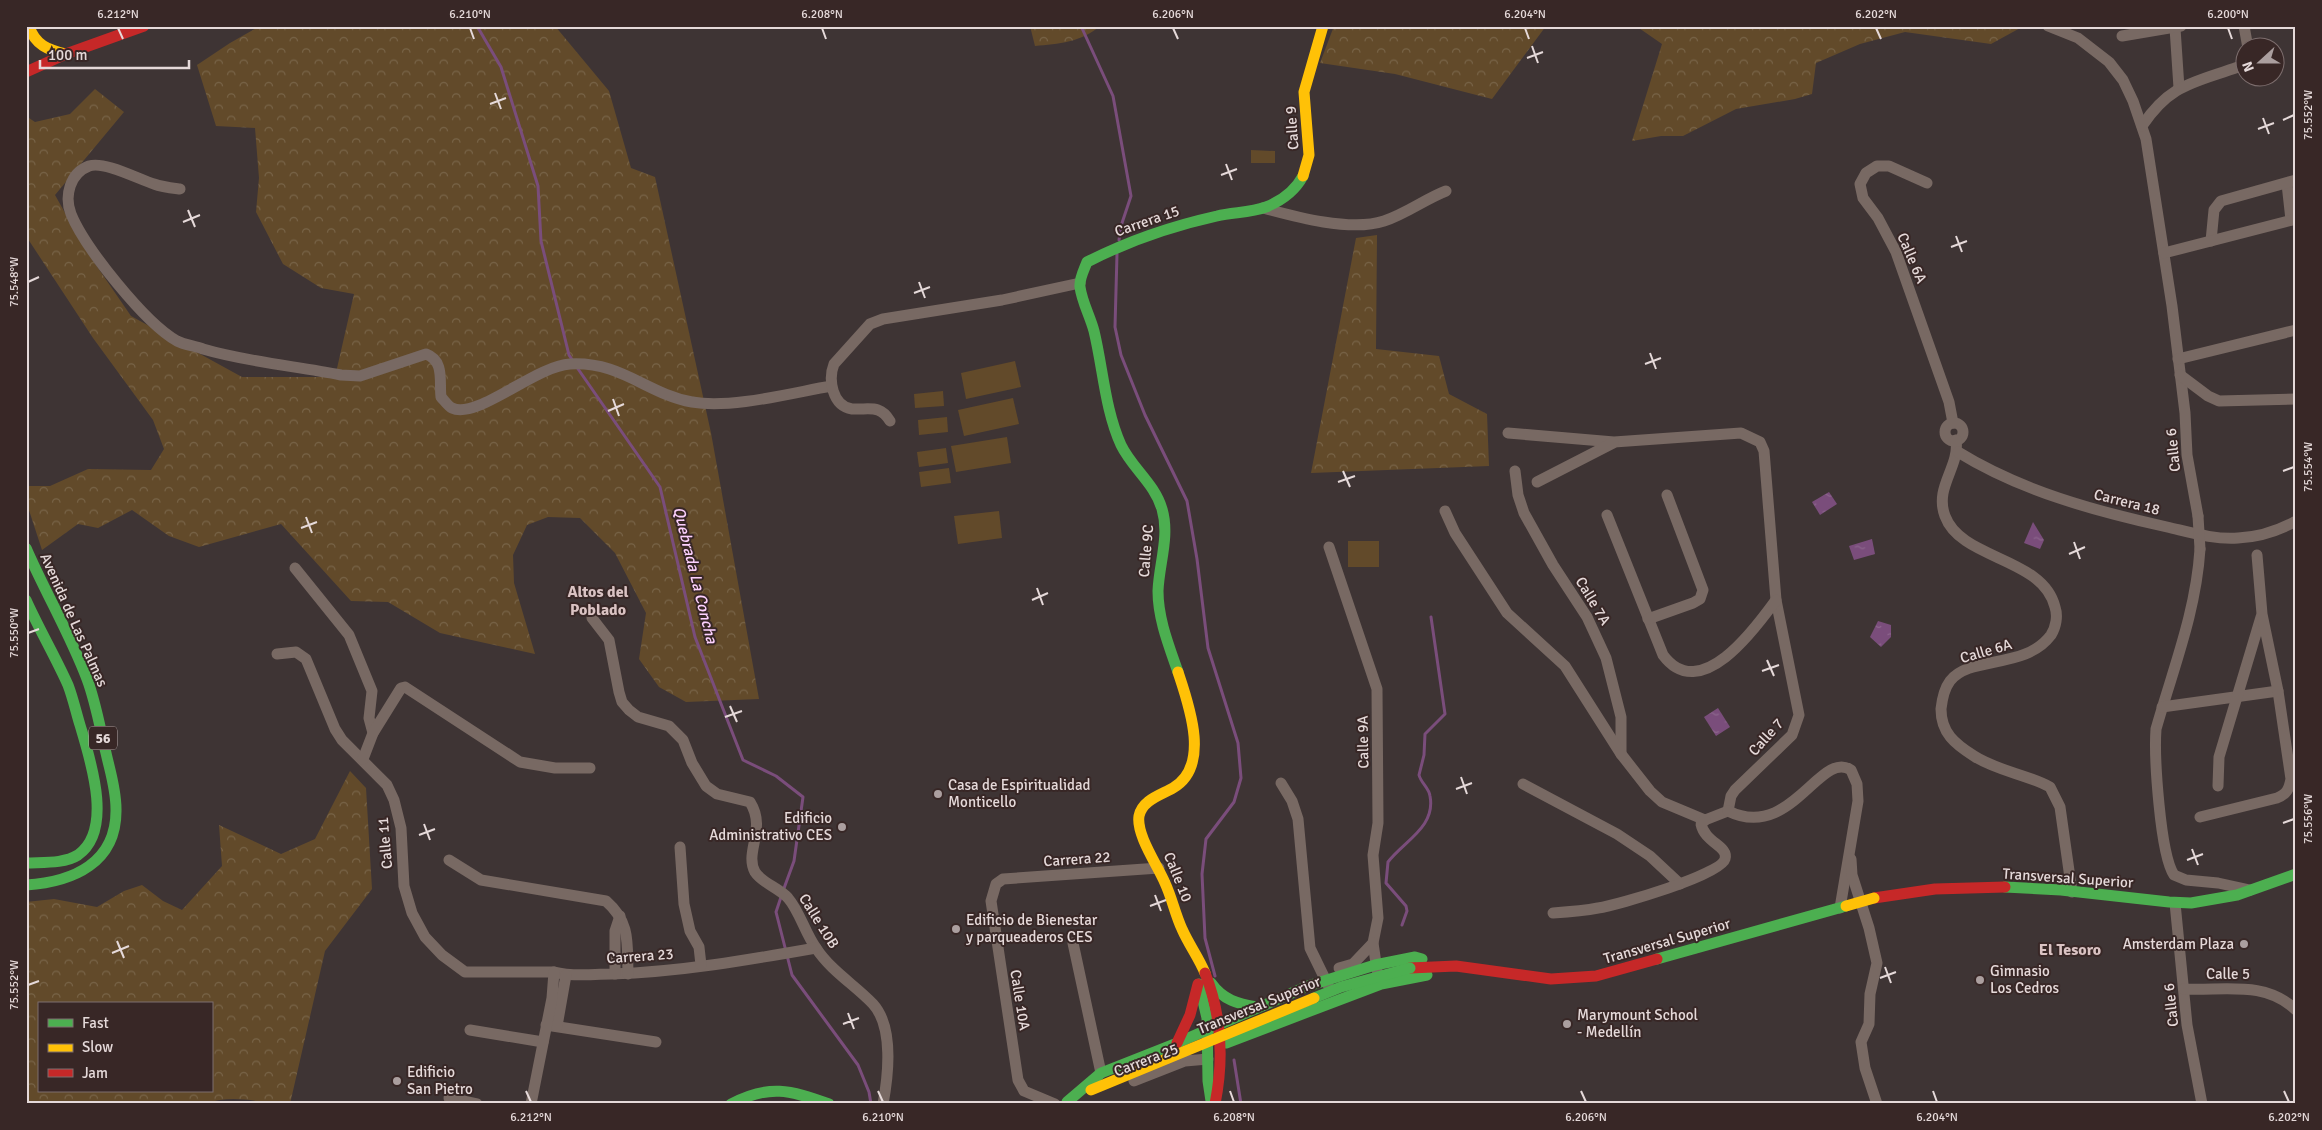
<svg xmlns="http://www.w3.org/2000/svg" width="2322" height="1130" viewBox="0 0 2322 1130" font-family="Signika,sans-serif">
<defs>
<pattern id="forest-crowns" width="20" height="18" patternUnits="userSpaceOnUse" patternTransform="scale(1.25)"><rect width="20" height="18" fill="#624a2a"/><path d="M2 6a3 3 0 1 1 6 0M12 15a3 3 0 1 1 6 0" fill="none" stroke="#786448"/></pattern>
<pattern id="water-ripples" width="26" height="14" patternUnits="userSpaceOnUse" patternTransform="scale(1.25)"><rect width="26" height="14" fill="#7a4d7b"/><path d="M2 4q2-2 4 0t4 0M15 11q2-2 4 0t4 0" fill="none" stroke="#8d668d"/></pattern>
</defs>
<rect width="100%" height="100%" fill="#3e3434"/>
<g fill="url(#forest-crowns)" fill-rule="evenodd">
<polygon points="260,26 555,26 609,91 631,168 655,177 711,433 759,699 686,702 659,687 639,659 646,613 615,553 580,518 548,517 527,525 513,555 514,583 535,654 440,633 388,602 351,601 281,524 199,547 169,536 132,510 98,528 78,524 42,550 26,501 26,486 50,486 88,469 151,470 164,449 153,420 93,338 26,236 26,116 35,122 70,114 95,89 124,112 55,195 87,252 131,316 242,377 335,377 354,294 321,288 283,264 256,212 259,178 255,128 216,126 197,65 230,43"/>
<path d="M1030,26h70c-18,16 -42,18 -65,20z"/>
<polygon points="1334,26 1546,26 1492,99 1395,74 1320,63"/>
<polygon points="1636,26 2020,26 2022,27 1991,44 1905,32 1860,44 1816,63 1812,94 1795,99 1736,109 1683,136 1661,136 1632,141 1662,44"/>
<polygon points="1377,235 1376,349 1439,356 1449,394 1487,414 1489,466 1311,473 1356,238"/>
<path d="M350,771l16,17 6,101 -47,62 -35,153c-31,0 -55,-11 -85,0h-179v-202l28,-3 43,8 27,-16 18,-6 21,16 19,9 40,-44 -3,-41 62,29 34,-15zM39,1004h172v87h-172z"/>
</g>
<g fill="#624a2a">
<polygon points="1251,150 1275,151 1275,163 1251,163"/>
<polygon points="1015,361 1021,387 966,399 961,373"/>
<polygon points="943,391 944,406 915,408 914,394"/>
<polygon points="1013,398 1019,424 964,436 958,410"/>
<polygon points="947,417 948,432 919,435 918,420"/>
<polygon points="1007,437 1011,463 956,472 951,446"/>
<polygon points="946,448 948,463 919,467 917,452"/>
<polygon points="949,468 951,483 921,487 919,472"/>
<polygon points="999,511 1002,538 958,544 954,516"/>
<rect x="1348" y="541" width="31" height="26"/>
</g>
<g fill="url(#water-ripples)">
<polygon points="1829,492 1837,504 1820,515 1812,502"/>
<polygon points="2033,522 2044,540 2040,549 2024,543"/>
<polygon points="1872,539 1875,554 1854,560 1849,546"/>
<polygon points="1878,621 1891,625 1891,637 1881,647 1870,637"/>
<polygon points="1718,708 1730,727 1716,736 1704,717"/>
</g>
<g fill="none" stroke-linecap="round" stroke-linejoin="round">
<g stroke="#7a4d7b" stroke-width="3">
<polyline points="477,26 501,67 538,186 541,241 569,355 573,361"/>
<polyline points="1081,26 1113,96 1131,196 1121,226 1119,240"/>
<polyline points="1117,254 1115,327 1121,355 1145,415 1187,501 1197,559 1208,648 1238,743 1241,778 1234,802 1206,839 1202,874 1205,938 1215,976"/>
<polyline points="576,366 660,487 695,637 743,760 776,776 803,797 794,861 783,891"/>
<polyline points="781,897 776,912 792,975 858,1065 869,1092 871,1104"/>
<path d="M1402,925l5,-14 -1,-5 -20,-23 2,-21c16,-21 48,-35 42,-66 -1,-8 -9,-13 -11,-21l5,-20 1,-21 20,-20 -14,-97"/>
<polyline points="1234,1060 1241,1104"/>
</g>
<g stroke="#786963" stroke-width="11">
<polyline points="2048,26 2078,38 2109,62 2123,80 2133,101 2146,139 2172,306 2185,413 2187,455 2198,516"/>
<polyline points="2244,26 2248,48"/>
<polyline points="2175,28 2179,88"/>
<polyline points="2122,36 2181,26"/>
<path d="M2142,126c28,-42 51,-43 96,-59l6,-4"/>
<polyline points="1927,183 1889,166 1877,166 1866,173 1860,184 1863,198 1878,218 1896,252 1949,402 1953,423"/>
<polyline points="2287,184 2291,220"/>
<path d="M180,189c-8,-1 -18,-2 -26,-5 -16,-5 -49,-23 -65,-18 -19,7 -25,30 -18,48 14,34 74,109 106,127 8,4 18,5 26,8 44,13 92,17 138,26l19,1 66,-22c19,7 13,28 15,43 3,3 7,9 11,11 25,12 83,-42 118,-44 51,-3 77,30 122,38 39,7 99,-9 139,-16"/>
<path d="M1263,208c33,9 88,24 121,13 22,-7 41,-22 62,-30"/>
<polyline points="2211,241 2214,210 2221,201 2296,180"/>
<polyline points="2164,253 2296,219"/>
<polyline points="2178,359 2296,330"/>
<polyline points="2180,375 2208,396 2219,401 2296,399"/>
<path d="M890,421c-10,-17 -21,-11 -38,-12 -20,-3 -24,-30 -18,-45l36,-40 13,-5 119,-19 78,-17"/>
<circle cx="1954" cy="432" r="9"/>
<polyline points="1508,433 1614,442 1741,433 1760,442 1764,451 1776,600 1799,715 1792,735 1735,790 1731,796 1728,811"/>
<path d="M1956,440c4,27 -22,47 -11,76 16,44 98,41 110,91 3,9 1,20 -4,28 -26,35 -81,20 -101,46 -6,8 -8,19 -9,28 0,24 14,35 33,47 23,15 52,18 76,31l10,20 12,85"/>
<path d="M1958,452c63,39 137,59 209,75 22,5 48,13 71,11 21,-1 40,-7 58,-17"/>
<polyline points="1515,471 1518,495 1524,513 1553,565 1587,617 1606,658 1621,717 1621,754"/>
<polyline points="1537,482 1613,443"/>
<polyline points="1445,511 1455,533 1507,613 1565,666 1621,754 1650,791 1662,802 1705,820 1728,811"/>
<path d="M1607,515l56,140c37,50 92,-26 113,-55"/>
<polyline points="1329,547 1377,689 1378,823 1373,855 1378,918 1373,943 1377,970"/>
<path d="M2200,549c-4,63 -27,120 -44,180 -2,27 4,125 18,146l12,5 32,3 32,7"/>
<polyline points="295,568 349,635 372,691 369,718 373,733"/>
<path d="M592,618l17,22 10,52 3,10 7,8 9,7 31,9 14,14 9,23 14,23 11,8 33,8c17,27 -6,50 5,70 7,11 24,16 33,26 12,14 17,35 28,50 15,23 39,37 57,56 21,23 15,73 10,100"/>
<polyline points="1648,619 1693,603 1700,599 1703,590 1667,495"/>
<path d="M277,654l19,-2 10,7 29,70 7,11 45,45 7,15 7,28 3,58 8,27 13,24 17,18 23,17h89c18,5 38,2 57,2 68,-2 137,-14 205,-26"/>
<polyline points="2162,707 2278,691"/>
<polyline points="363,759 373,733 401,688 405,687 520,762 555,768 590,768"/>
<polyline points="1281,783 1292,801 1298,819 1310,948 1328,985"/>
<polyline points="1523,784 1617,834 1650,856 1680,884"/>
<polyline points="2218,786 2219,757 2261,617"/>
<path d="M1728,811c63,31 92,-62 123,-41l6,14 1,17 -18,107"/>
<path d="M2200,817l77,-19c10,-4 12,-9 14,-19l-13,-88 -16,-77 -5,-59"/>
<polyline points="680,847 684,904 690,931 699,947 701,965"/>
<polyline points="1851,859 1852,875 1869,928 1877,963 1870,994 1869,1024 1861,1042 1865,1068 1877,1104"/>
<path d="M449,860l32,20 125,21c25,22 21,42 22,73"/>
<polyline points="2175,903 2187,1025 2202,1104"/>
<path d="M1553,913c15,-1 30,-2 45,-5 20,-3 123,-33 127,-49 4,-13 -20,-16 -24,-35l4,-4"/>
<polyline points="1073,943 1101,1073"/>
<polyline points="1339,968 1353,964 1373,943"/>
<polyline points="615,974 615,931 620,916"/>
<path d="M2184,989c40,2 81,-9 112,21"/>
<polyline points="546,1025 656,1042"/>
<polyline points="557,1026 566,975"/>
<polyline points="470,1030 543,1042"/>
<polyline points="1134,1081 1185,1061 1208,1059"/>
<polyline points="449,1098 477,1104"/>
<polyline points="531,1104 552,998 554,972"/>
<polyline points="1055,1104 1024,1091 1018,1080 991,901 996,884 1003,879 1159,868"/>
</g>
<g stroke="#4caf50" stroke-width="11">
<path d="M26,548c19,44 44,86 61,131 9,24 13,49 19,74 4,18 10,36 10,56 1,54 -43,73 -90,76"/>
<path d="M26,600c13,29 29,56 42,85 5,13 8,27 12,40 10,34 34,105 -2,130 -14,9 -36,7 -52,8"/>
<path d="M1178,672c-9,-26 -20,-53 -20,-81 1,-27 12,-55 4,-82 -7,-25 -30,-41 -41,-64 -16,-35 -18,-77 -27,-114 -4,-15 -12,-29 -14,-44 -1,-8 4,-17 7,-25 41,-21 85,-36 130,-46 16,-4 33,-3 49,-9 15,-6 29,-16 37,-31"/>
<polyline points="2005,887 2061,890 2169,902 2191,903 2237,895 2296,874"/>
<polyline points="1657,959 1846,906"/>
<path d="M1211,983c12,17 27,21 46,24"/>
<polyline points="1199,984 1207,1018 1208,1081 1211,1101"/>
<polyline points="1226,1043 1381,984 1427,975"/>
<polyline points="1067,1102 1101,1073 1177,1043 1308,986 1375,965 1415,957 1422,959"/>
<path d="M731,1104c38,-20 59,-14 98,0"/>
</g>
<g stroke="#ffc107" stroke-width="11">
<path d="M29,26c6,19 19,24 37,28"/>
<polyline points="1303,176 1309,155 1304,92 1323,26"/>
<path d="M1178,672c11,33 33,94 -5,116 -12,7 -31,12 -34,28 -3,19 19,50 26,67 7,15 10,31 17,46 7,16 17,29 23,44"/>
</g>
<g stroke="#c62828" stroke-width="11">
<polyline points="26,72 66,54 144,26"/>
<polyline points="1874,898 1935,889 2005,887"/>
<polyline points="1410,968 1456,966 1551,979 1596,976 1657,959"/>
<path d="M1205,973c17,43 19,86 10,131"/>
<polyline points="1177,1043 1190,1015 1198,984"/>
</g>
<polyline stroke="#786963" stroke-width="11" points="2198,516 2200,549"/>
<polyline stroke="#4caf50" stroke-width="11" points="1314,998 1341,987 1410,968"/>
<g stroke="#ffc107" stroke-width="11">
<polyline points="1846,906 1874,898"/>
<polyline points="1091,1090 1314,998"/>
</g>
</g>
<path fill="none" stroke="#e5d9d9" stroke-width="2" d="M118,28l5,11M470,28l4,11M822,28l4,11M1173,28l5,11M1525,28l4,11M1876,28l5,11M2228,28l4,11M1532,46l6,17M1527,58l16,-6M495,93l6,16M490,104l16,-6M2263,118l6,16M2283,120l11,-5M2258,129l16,-6M1226,164l6,16M1221,175l16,-6M188,210l7,17M183,222l17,-7M1956,236l6,16M1951,247l16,-6M28,282l11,-5M919,282l6,16M914,293l16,-6M1650,353l6,16M1645,364l16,-6M613,399l6,17M608,411l16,-7M1343,471l7,16M2283,471l11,-4M1338,482l17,-6M306,517l6,16M301,528l16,-6M2074,542l6,17M2069,554l16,-7M1037,588l6,17M1032,600l16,-7M28,633l11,-4M1767,660l7,16M1762,671l17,-6M730,706l7,16M725,717l17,-6M1461,777l6,17M1456,789l16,-6M2283,823l11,-4M424,824l6,16M419,835l16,-6M2192,849l6,16M2187,860l16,-6M1155,895l6,16M1150,906l16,-6M117,941l7,17M112,953l17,-7M1885,967l6,16M1880,978l16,-6M28,985l11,-4M848,1013l6,16M843,1024l16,-6M526,1091l5,11M878,1091l5,11M1230,1091l4,11M1581,1091l5,11M1933,1091l4,11M2284,1091l5,11"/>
<g fill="#ab9f9f" stroke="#382726" stroke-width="2">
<circle cx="938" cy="794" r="5"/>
<circle cx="842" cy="827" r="5"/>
<circle cx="956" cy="929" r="5"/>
<circle cx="2244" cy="944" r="5"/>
<circle cx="1980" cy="980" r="5"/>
<circle cx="1567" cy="1024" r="5"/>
<circle cx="397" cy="1081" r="5"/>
</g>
<g text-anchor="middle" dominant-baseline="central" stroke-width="4" stroke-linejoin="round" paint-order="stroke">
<rect fill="#382726" stroke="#b1a4a3" stroke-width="1" x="89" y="726.5" width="28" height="23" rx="4"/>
<g font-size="14" font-weight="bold" fill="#e5d9d9">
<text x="103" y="738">56</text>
</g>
<g font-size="15" fill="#e5d9d9" stroke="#382726">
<text transform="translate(1292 128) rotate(-94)">Calle 9</text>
<text transform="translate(1147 221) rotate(-19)">Carrera 15</text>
<text transform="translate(1912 258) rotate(67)">Calle 6A</text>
<text transform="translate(2173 450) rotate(-96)">Calle 6</text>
<text transform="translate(2127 502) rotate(14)">Carrera 18</text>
<text transform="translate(1146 551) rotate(-85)">Calle 9C</text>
<text transform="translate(1593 601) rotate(59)">Calle 7A</text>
<text transform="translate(74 620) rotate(66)">Avenida de Las Palmas</text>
<text transform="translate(1986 651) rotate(-16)">Calle 6A</text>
<text transform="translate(1766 737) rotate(-48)">Calle 7</text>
<text transform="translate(1363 742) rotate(-91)">Calle 9A</text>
<text transform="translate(385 843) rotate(-95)">Calle 11</text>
<text transform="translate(1077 859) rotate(-4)">Carrera 22</text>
<text transform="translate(1178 877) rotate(68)">Calle 10</text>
<text transform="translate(2068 878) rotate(4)">Transversal Superior</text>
<text transform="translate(819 921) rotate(58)">Calle 10B</text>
<text transform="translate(1667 941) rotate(-16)">Transversal Superior</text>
<text transform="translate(640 956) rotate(-4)">Carrera 23</text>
<text x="2228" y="974">Calle 5</text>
<text transform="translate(1020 1000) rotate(81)">Calle 10A</text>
<text transform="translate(1259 1005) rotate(-22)">Transversal Superior</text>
<text transform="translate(2171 1005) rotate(-96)">Calle 6</text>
<text transform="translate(1146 1060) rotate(-21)">Carrera 25</text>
</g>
<g font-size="15" fill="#e5d9d9" stroke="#382726" text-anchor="start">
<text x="948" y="785">Casa de Espiritualidad<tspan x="948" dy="17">Monticello</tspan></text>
<text x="832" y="818" text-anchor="end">Edificio<tspan x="832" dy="17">Administrativo CES</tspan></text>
<text x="966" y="920">Edificio de Bienestar<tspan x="966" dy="17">y parqueaderos CES</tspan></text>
<text x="2234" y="944" text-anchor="end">Amsterdam Plaza</text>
<text x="1990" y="971">Gimnasio<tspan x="1990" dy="17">Los Cedros</tspan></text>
<text x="1577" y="1015">Marymount School<tspan x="1577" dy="17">- Medellín</tspan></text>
<text x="407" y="1072">Edificio<tspan x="407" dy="17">San Pietro</tspan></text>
</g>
<g font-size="16" font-style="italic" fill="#fdd1fe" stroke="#382726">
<text transform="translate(695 575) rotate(76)">Quebrada La Concha</text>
</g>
<g font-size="16" font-weight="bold" fill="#dac3c3" stroke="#382726">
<text x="598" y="592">Altos del<tspan x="598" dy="18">Poblado</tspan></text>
<text x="2070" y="950">El Tesoro</text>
</g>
</g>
<rect width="2322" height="1130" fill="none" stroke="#382726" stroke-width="55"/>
<rect x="38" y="1002" width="175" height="90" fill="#382726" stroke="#7d6e6e"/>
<rect x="48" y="1019" width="25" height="8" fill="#4caf50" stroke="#7d6e6e"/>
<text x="82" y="1028" font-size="15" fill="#e5d9d9">Fast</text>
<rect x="48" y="1044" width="25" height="8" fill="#ffc107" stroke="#7d6e6e"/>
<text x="82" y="1052" font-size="15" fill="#e5d9d9">Slow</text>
<rect x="48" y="1069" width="25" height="8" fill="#c62828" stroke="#7d6e6e"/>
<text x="82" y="1078" font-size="15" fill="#e5d9d9">Jam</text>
<g transform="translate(2260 62) rotate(249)"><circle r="24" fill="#382726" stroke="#7d6e6e"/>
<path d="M0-4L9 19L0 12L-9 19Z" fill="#ab9f9f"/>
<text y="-8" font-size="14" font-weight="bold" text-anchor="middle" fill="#e5d9d9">N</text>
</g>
<path d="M40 60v8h149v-8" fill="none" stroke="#e5d9d9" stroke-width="2.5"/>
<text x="48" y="60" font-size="15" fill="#e5d9d9" stroke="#382726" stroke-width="4" paint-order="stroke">100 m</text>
<rect x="28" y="28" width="2266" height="1074" fill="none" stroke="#e5d9d9" stroke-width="2"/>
<g font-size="12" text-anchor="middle" fill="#e5d9d9">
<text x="118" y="18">6.212°N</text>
<text x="470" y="18">6.210°N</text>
<text x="822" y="18">6.208°N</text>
<text x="1173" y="18">6.206°N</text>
<text x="1525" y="18">6.204°N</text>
<text x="1876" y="18">6.202°N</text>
<text x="2228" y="18">6.200°N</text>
<text transform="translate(2308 115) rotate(-90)" y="4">75.552°W</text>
<text transform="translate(14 282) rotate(-90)" y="4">75.548°W</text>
<text transform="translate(2308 467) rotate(-90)" y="4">75.554°W</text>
<text transform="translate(14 633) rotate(-90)" y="4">75.550°W</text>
<text transform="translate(2308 819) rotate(-90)" y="4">75.556°W</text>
<text transform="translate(14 985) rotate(-90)" y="4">75.552°W</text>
<text x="531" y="1121">6.212°N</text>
<text x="883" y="1121">6.210°N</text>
<text x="1234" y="1121">6.208°N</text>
<text x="1586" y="1121">6.206°N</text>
<text x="1937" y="1121">6.204°N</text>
<text x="2289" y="1121">6.202°N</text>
</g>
</svg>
